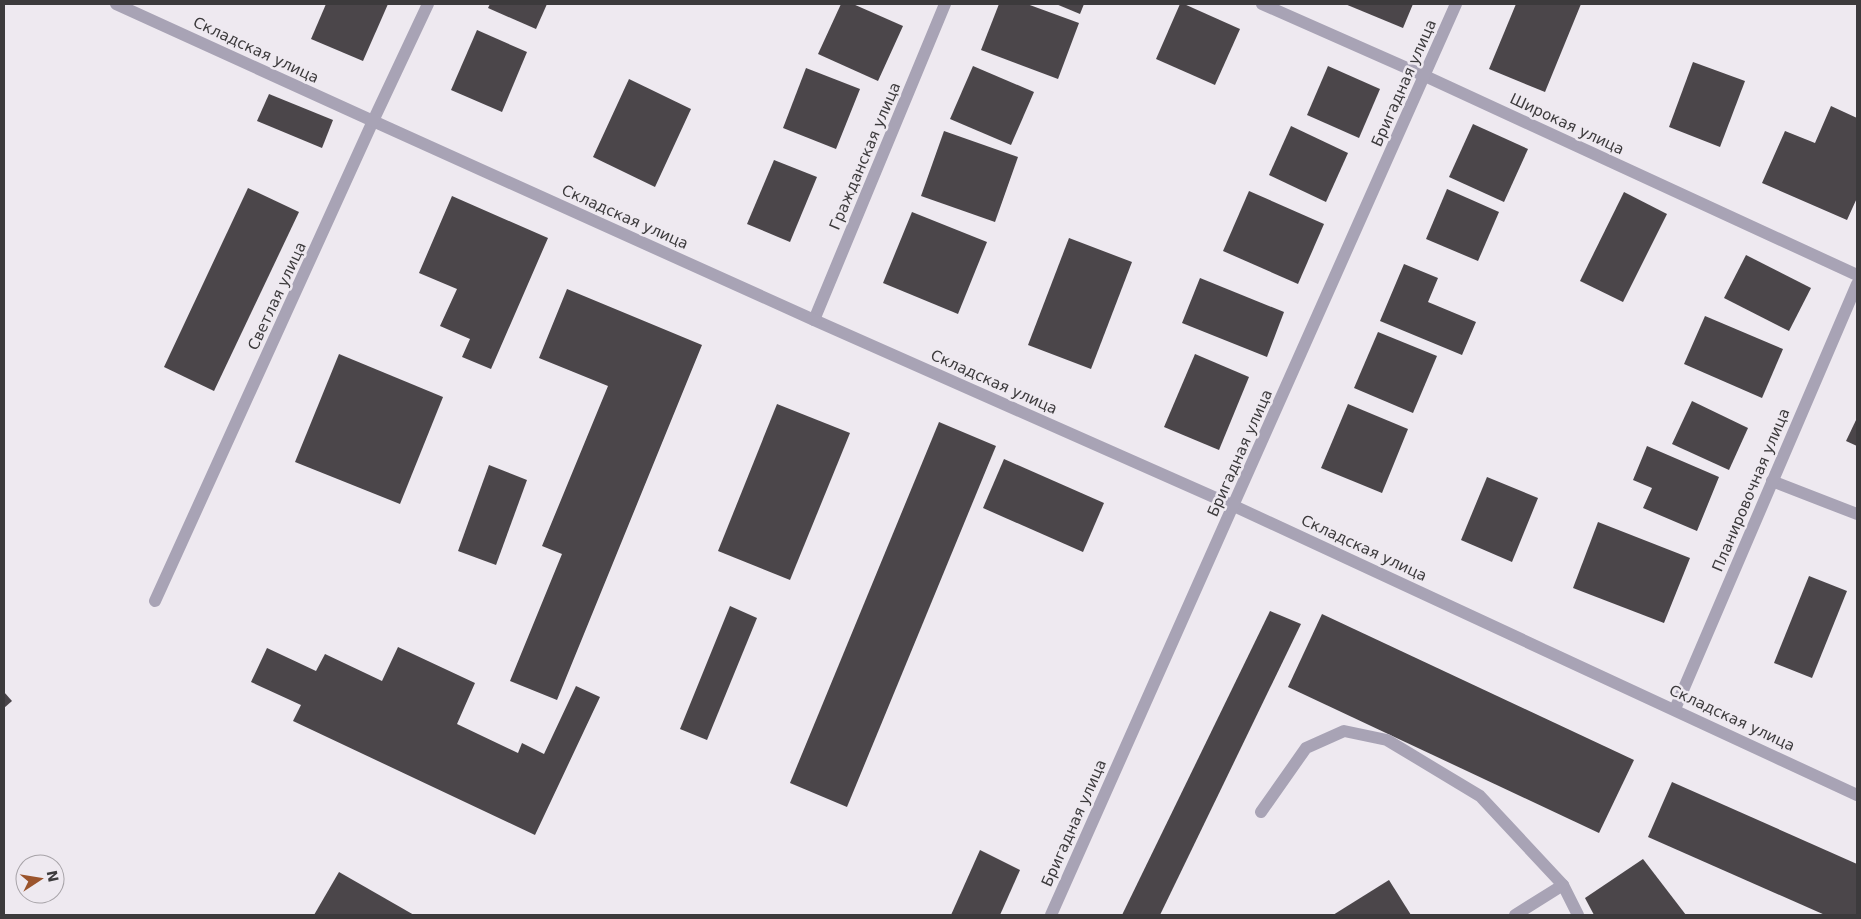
<svg xmlns="http://www.w3.org/2000/svg" width="1861" height="919" viewBox="0 0 1861 919" font-family="'DejaVu Sans',sans-serif">
<rect width="100%" height="100%" fill="#eee9f0"/>
<g fill="#4b464a">
<polygon points="326,4 388,4 363,61 311,39"/>
<polygon points="490,4 547,4 536,29 488,8"/>
<polygon points="841,4 853,4 903,26 878,81 818,54"/>
<polygon points="999,4 1027,4 1079,23 1058,79 981,50"/>
<polygon points="1056,4 1084,4 1080,14"/>
<polygon points="1180,4 1184,4 1240,29 1215,85 1156,59"/>
<polygon points="1345,4 1413,4 1403,28"/>
<polygon points="1516,4 1581,4 1545,92 1489,69"/>
<polygon points="477,30 527,52 502,112 451,90"/>
<polygon points="1693,62 1745,81 1720,147 1669,127"/>
<polygon points="973,66 1034,92 1011,145 950,119"/>
<polygon points="1328,66 1380,89 1359,138 1307,115"/>
<polygon points="806,68 860,89 836,149 783,128"/>
<polygon points="629,79 691,109 655,187 593,157"/>
<polygon points="269,94 333,120 322,148 257,121"/>
<polygon points="1831,106 1857,118 1857,198 1847,220 1762,183 1785,131 1815,143"/>
<polygon points="1473,124 1528,149 1504,202 1449,177"/>
<polygon points="1291,126 1348,153 1326,202 1269,175"/>
<polygon points="944,131 1018,157 995,222 921,196"/>
<polygon points="774,160 817,177 790,242 747,224"/>
<polygon points="248,188 299,212 214,391 164,367"/>
<polygon points="1447,189 1499,212 1478,261 1426,239"/>
<polygon points="1249,191 1324,224 1298,284 1223,251"/>
<polygon points="1624,192 1667,214 1623,302 1580,281"/>
<polygon points="452,196 548,238 491,369 462,357 470,339 440,326 457,289 419,273"/>
<polygon points="912,212 987,242 958,314 883,283"/>
<polygon points="1069,238 1132,262 1091,369 1028,345"/>
<polygon points="1746,255 1811,288 1789,331 1724,298"/>
<polygon points="1404,264 1438,278 1428,302 1476,322 1462,355 1380,321"/>
<polygon points="1200,278 1284,312 1267,357 1182,323"/>
<polygon points="567,289 702,345 557,700 510,681 562,554 542,546 608,386 539,358"/>
<polygon points="1705,316 1783,349 1762,398 1684,364"/>
<polygon points="1378,332 1437,356 1413,413 1354,388"/>
<polygon points="339,354 443,397 400,504 295,462"/>
<polygon points="1195,354 1249,377 1219,450 1164,427"/>
<polygon points="1692,401 1748,428 1729,470 1672,444"/>
<polygon points="777,404 850,433 790,580 718,551"/>
<polygon points="1348,404 1408,429 1382,493 1321,468"/>
<polygon points="1857,418 1857,446 1846,441"/>
<polygon points="939,422 996,446 847,807 790,783"/>
<polygon points="1647,446 1719,477 1697,531 1643,508 1652,488 1633,480"/>
<polygon points="1004,459 1104,503 1083,552 983,508"/>
<polygon points="489,465 527,480 496,565 458,551"/>
<polygon points="1487,477 1538,498 1512,562 1461,540"/>
<polygon points="1598,522 1690,558 1664,623 1573,588"/>
<polygon points="1809,576 1847,591 1812,678 1774,663"/>
<polygon points="730,606 757,618 707,740 680,729"/>
<polygon points="1270,611 1301,624 1160,915 1122,915"/>
<polygon points="1322,614 1634,760 1599,833 1288,687"/>
<polygon points="398,647 475,683 457,724 518,753 522,743 544,754 576,686 600,697 535,835 293,721 301,705 251,682 267,648 316,671 325,654 382,681"/>
<polygon points="4,692 12,701 4,708"/>
<polygon points="1672,782 1857,864 1857,915 1825,915 1648,837"/>
<polygon points="980,850 1020,870 1000,915 951,915"/>
<polygon points="1643,859 1686,915 1594,915 1585,898"/>
<polygon points="339,872 414,915 314,915"/>
<polygon points="1389,880 1411,915 1333,915"/>
</g>
<g fill="none" stroke-linecap="round" stroke-linejoin="round">
<g stroke="#a8a3b5" stroke-width="12">
<polyline points="1772,481 1857,514"/>
<polyline points="1261,812 1306,748 1344,731 1387,740 1480,796 1563,885 1578,915"/>
<polyline points="1515,915 1563,885"/>
</g>
<g stroke="#a8a3b5" stroke-width="12">
<polyline points="1262,4 1425,76 1857,275"/>
<polyline points="814,320 945,4"/>
<polyline points="155,601 373,121 814,320 1234,506 1857,795"/>
<polyline points="1675,709 1857,284"/>
<polyline points="1051,915 1456,4"/>
</g>
<polyline stroke="#a8a3b5" stroke-width="12" points="116,4 373,121 428,4"/>
</g>
<g text-anchor="middle" dominant-baseline="central" stroke-width="5" stroke-linejoin="round" paint-order="stroke">
<g font-size="15" fill="#3c3a3c" stroke="#eee9f0">
<text transform="translate(256 50) rotate(25)">Складская улица</text>
<text transform="translate(1404 83) rotate(-66)">Бригадная улица</text>
<text transform="translate(1567 124) rotate(25)">Широкая улица</text>
<text transform="translate(865 156) rotate(-67)">Гражданская улица</text>
<text transform="translate(625 217) rotate(24)">Складская улица</text>
<text transform="translate(277 296) rotate(-65)">Светлая улица</text>
<text transform="translate(994 382) rotate(24)">Складская улица</text>
<text transform="translate(1240 453) rotate(-66)">Бригадная улица</text>
<text transform="translate(1751 490) rotate(-67)">Планировочная улица</text>
<text transform="translate(1364 548) rotate(25)">Складская улица</text>
<text transform="translate(1732 718) rotate(25)">Складская улица</text>
<text transform="translate(1074 823) rotate(-66)">Бригадная улица</text>
</g>
</g>
<rect width="1861" height="919" fill="none" stroke="#3c3a3c" stroke-width="10"/>
<g transform="translate(40 879) rotate(78)"><circle r="24" fill="#eee9f0" stroke="#a7a3a8"/>
<path d="M0-4L9 19L0 12L-9 19Z" fill="#9b542c"/>
<text y="-8" font-size="14" font-weight="bold" text-anchor="middle" fill="#3c3a3c">N</text>
</g>
</svg>
